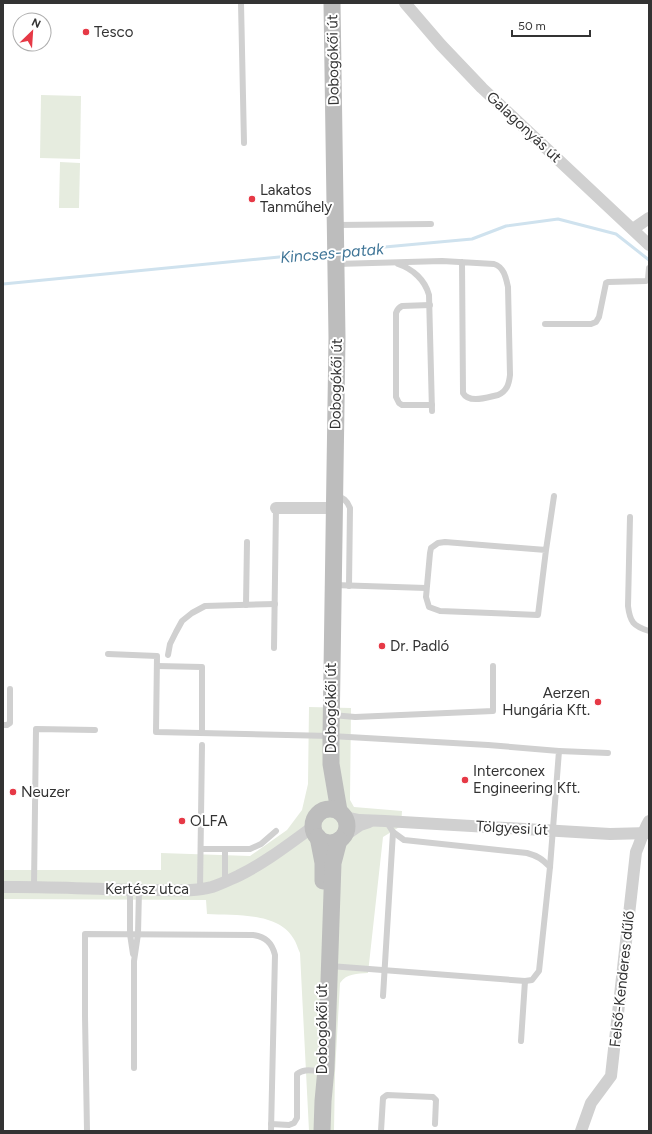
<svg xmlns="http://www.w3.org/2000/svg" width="652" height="1134" viewBox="0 0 652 1134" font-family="Figtree,sans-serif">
<rect width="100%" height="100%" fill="#fff"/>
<g fill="#e6ecdf">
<polygon points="41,95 81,96 80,159 40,158"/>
<polygon points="60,162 80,163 79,208 59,208"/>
<path d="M309,707l42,1 -1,92 4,7 48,4 -1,15 -18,11 -15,136c-11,1 -21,0 -28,10l-5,89 -1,59h-25l-9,-178c-2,-4 -3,-8 -5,-12 -15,-30 -60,-25 -88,-27l-1,-14 -203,-1v-29h158v-17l89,3 37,-26 15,-20 6,-26z"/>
</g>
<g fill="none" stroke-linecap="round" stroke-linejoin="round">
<g stroke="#cfe2ee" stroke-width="3">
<polyline points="341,251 472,239 506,226 558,219 616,234 649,260"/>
<polyline points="3,284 330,252"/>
</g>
<g stroke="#d0d0d0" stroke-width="6">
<polyline points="241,3 244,143"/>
<polyline points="337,225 431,224"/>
<path d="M337,264l105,-3 52,3c10,3 12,14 14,23l2,88c-1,9 -3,16 -12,20 -10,2 -29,9 -35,-2l-1,-131"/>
<path d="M398,264c15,5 27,16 31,31l3,116"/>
<path d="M430,305l-28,1c-4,2 -5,4 -6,7v84l3,6 3,2h30"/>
<polyline points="545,324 591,324 596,322 599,317 606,283 608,282 646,281 648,279 649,268"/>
<path d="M336,495c7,3 11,5 14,13l-1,78"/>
<path d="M630,517l-2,89c2,16 5,20 21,25"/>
<polyline points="546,550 445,542 438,543 431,548 430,553 426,597 429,607 440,611 538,615 546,550 554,496"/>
<polyline points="334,585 426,588"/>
<polyline points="246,605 247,542"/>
<polyline points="274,648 276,508"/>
<polyline points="108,654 157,656 156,732 331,736 488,745 559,751 550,867 539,971 532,980 525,981 330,966"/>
<polyline points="168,655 170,644 176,632 182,621 192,613 205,606 275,604"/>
<polyline points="157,666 202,667 202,733"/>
<polyline points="332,715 355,717 493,711 493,666"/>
<polyline points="3,725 7,725 10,723 10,689"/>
<polyline points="559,751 608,753"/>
<path d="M386,821l7,11 11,8 123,13c11,3 15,6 23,14"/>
<polyline points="201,849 250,849 261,844 276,831"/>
<polyline points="225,849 225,882"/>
<polyline points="34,886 36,729 95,730"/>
<polyline points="200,889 202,745"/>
<polyline points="130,890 130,934 133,954"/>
<polyline points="383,996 393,832"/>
<polyline points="521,1041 525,981"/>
<polyline points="134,1068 134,961 138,934 139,890"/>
<path d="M271,1124l18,1 5,-2 3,-5v-44c7,-6 16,-3 24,-3"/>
<path d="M87,1131l-2,-115v-82l168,1c13,2 19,8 22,20l-4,176"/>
<polyline points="381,1131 383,1098 387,1095 433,1097 436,1100 435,1124"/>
</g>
<g stroke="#d0d0d0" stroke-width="12">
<polyline points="405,3 441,45 482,88 649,245"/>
<polyline points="633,229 649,218"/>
<polyline points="276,508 335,508"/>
<polyline points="345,817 359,820 385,821 610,834 649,833"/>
<polyline points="344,836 360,825 369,822"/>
<path d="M3,887c51,-1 101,3 152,3 19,0 39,2 57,-3 9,-3 17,-7 26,-11 27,-13 51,-32 76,-50"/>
<path d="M581,1131l10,-28 20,-27 25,-224c5,-11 7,-21 13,-31"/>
</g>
<g stroke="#bdbdbd" stroke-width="17">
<polyline points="332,3 337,338 331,736 331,764 339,811"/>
<circle cx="330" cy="826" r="17"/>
<polyline points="318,837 323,863 323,881"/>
<polyline points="322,1131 323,1101 326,1069 333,863 339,840"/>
</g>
</g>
<g fill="#e63946" stroke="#fff" stroke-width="1.5">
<circle cx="86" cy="32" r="4"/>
<circle cx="252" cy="199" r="4"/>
<circle cx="382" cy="646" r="4"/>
<circle cx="598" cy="702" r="4"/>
<circle cx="465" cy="780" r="4"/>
<circle cx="13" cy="792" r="4"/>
<circle cx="182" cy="821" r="4"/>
</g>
<g text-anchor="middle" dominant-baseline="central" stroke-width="4" stroke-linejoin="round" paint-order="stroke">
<g font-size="15" fill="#333" stroke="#fff" text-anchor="start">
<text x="94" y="32">Tesco</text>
<text x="260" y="190">Lakatos<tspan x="260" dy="17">Tanműhely</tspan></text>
<text x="390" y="646">Dr. Padló</text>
<text x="590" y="693" text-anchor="end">Aerzen<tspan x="590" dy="17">Hungária Kft.</tspan></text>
<text x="473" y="771">Interconex<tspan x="473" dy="17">Engineering Kft.</tspan></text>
<text x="21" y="792">Neuzer</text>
<text x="190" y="821">OLFA</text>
</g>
<g font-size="15" fill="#333" stroke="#fff">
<text transform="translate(333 60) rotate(-91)">Dobogókői út</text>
<text transform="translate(524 127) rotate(43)">Galagonyás út</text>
<text transform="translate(336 384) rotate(-89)">Dobogókői út</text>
<text transform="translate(331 708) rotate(-90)">Dobogókői út</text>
<text transform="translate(512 828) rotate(3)">Tölgyesi út</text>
<text x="147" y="889">Kertész utca</text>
<text transform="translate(622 979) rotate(-84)">Felső-Kenderes dűlő</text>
<text transform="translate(322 1029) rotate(-90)">Dobogókői út</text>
</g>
<g font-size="16" font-style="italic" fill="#3f7597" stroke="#fff">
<text transform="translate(332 253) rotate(-5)">Kincses-patak</text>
</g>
</g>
<rect width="652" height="1134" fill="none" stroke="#333333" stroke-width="8"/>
<g transform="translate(32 32) rotate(25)"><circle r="19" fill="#ffffff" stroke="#adadad"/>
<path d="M0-3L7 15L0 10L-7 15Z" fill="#e63946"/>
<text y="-6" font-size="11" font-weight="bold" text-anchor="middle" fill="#333333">N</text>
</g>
<path d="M512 30v6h78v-6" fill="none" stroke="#333333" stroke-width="2"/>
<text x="518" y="30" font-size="12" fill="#333333" stroke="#ffffff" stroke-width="3" paint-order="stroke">50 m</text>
</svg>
